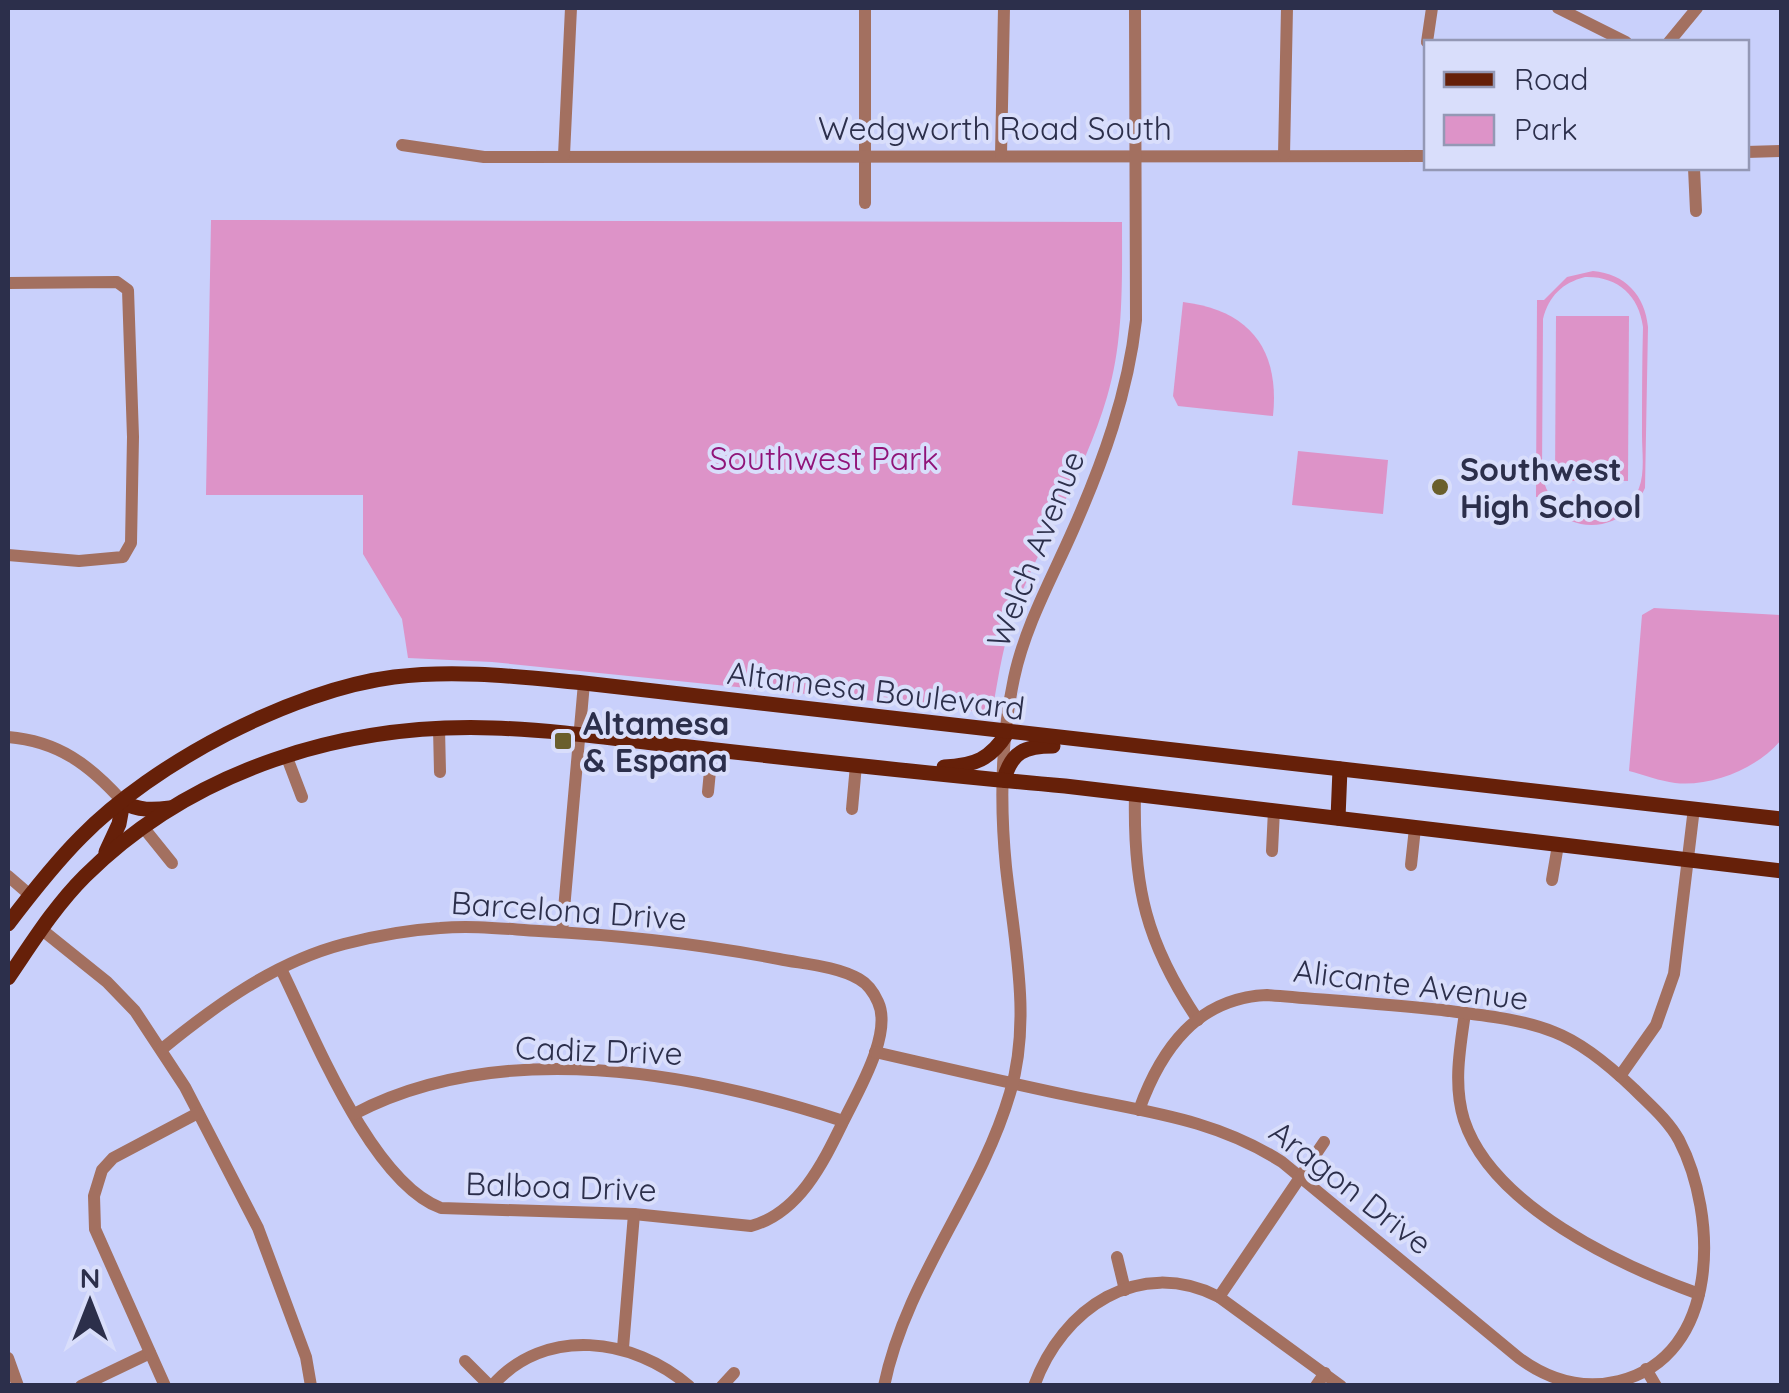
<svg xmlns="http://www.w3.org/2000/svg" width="1789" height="1393" viewBox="0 0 1789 1393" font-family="Quicksand,sans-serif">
<rect width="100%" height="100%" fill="#c9d0fb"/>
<g fill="#dd93c8" fill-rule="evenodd">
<path d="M211,220l911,2c0,59 2,118 -15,175 -20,69 -58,131 -86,197 -16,38 -22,79 -29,119l-500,-51 -84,-4 -6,-39 -39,-65v-59h-157z"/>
<path d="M1593,271c32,3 52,24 55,56l-3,161c-20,45 -76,50 -102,9h-7l1,-197h7l23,-23zM1585,277c32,-1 54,18 58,50 -1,36 -1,72 -1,108 0,17 3,37 -3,53 -20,53 -93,35 -97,-17l1,-152c6,-23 19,-36 42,-42z"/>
<path d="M1183,302c67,8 97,48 90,114l-95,-10 -5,-10z"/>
<polygon points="1556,316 1629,316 1628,481 1555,481"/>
<polygon points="1298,451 1388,460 1383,514 1292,505"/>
<path d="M1654,608l127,7v125c-23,28 -69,47 -106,43 -15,-2 -31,-8 -46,-12l13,-156z"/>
</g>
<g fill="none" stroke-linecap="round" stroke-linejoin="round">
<g stroke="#a37060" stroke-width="12">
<polyline points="865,8 865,203"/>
<polyline points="1558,8 1626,42"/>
<polyline points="1427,42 1432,8"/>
<polyline points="1669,42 1697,8"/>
<polyline points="402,145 484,157 1426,156"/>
<polyline points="1746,152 1782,151"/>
<polyline points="564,155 571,8"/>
<polyline points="1001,155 1004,8"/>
<polyline points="1284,155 1287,8"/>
<polyline points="1694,168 1696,211"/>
<polyline points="8,283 117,282 128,290 133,437 131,543 123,557 79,561 8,555"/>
<polyline points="439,728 440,772"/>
<path d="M8,737c50,4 82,28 115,65"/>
<polyline points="286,755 302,797"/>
<polyline points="708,792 712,750"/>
<path d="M1135,795c-2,92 11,148 63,225"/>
<polyline points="852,809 856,765"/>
<polyline points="143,827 172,863"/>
<polyline points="1272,851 1274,810"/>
<polyline points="1411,865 1415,828"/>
<polyline points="8,876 30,895"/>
<polyline points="1552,880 1558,845"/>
<polyline points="41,929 107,982 135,1011 185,1087 258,1228 306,1357 311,1386"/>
<polyline points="562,932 584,683"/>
<path d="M1465,1013c-5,35 -12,72 -1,107 28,86 157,146 235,174"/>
<path d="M162,1049c54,-44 113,-87 182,-105 31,-8 64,-14 96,-16 33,-3 66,1 99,3 80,4 161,13 240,28 25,5 57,7 80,20 9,5 15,14 19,23 15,32 -21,91 -35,120 -20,41 -44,91 -92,104l-117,-12 -193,-6c-70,-26 -128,-174 -160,-239"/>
<path d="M875,1052c65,15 130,30 196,44 76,16 144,23 211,66l237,196c30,22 63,32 100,23 102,-25 99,-166 60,-241 -11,-20 -29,-35 -45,-51 -23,-22 -51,-46 -80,-57 -35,-14 -75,-17 -112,-22 -58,-6 -116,-10 -175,-15 -70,3 -106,54 -128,115"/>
<polyline points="1620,1076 1656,1025 1674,974 1694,808"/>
<path d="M354,1114c146,-77 340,-42 489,7"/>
<polyline points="1117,1257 1125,1290"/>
<polyline points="1219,1297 1324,1142"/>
<polyline points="623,1348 634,1214"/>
<polyline points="8,1358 18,1386"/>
<polyline points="465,1361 490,1386"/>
<polyline points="1646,1369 1656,1386"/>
<polyline points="81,1386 150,1353"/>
<polyline points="165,1386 95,1229 94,1196 102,1170 113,1158 198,1113"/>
<path d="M492,1386c53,-61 142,-48 197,0"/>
<polyline points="722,1386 734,1373"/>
<path d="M884,1386c22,-107 96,-190 126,-293 22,-73 4,-152 -4,-226 -6,-61 -5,-128 8,-189 11,-52 38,-100 59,-148 30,-68 55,-137 63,-210l-1,-312"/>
<path d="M1034,1386c28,-78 105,-130 185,-89l122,89"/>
<polyline points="1316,1386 1325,1373"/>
</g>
<g stroke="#662009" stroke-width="15">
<path d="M944,767c30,-1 47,-8 63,-34"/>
<path d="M1004,780c7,-28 21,-34 49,-34"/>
<polyline points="1338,818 1340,769"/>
<path d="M106,852l13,-28 4,-22c15,9 31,8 47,6"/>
<path d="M8,924c22,-29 46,-60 73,-87 72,-74 211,-147 313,-160 64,-8 126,0 190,6l1198,136"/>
<path d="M8,978c24,-35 46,-71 77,-102 108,-107 259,-153 408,-148 65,2 131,12 196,19 125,14 250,28 376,39l717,85"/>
</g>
</g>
<g fill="#6a5f2c" stroke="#d9defb" stroke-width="4">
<circle cx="1440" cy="487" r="10"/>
<rect x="553" y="731" width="20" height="20" rx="5"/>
</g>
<g text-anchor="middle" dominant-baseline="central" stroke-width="8" stroke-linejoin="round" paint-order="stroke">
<g font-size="32" fill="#2c2f4b" stroke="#d9defb">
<text x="995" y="128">Wedgworth Road South</text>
<text transform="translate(1035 549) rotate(-68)">Welch Avenue</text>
<text transform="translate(876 690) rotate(7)">Altamesa Boulevard</text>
<text transform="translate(569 910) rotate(4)">Barcelona Drive</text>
<text transform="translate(1411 984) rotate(7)">Alicante Avenue</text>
<text transform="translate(599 1050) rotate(2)">Cadiz Drive</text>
<text transform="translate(561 1186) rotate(2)">Balboa Drive</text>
<text transform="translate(1351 1187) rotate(38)">Aragon Drive</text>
</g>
<g font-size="32" fill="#901479" stroke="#d9defb">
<text x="824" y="458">Southwest Park</text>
</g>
<g font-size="32" font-weight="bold" fill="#2c2f4b" stroke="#d9defb" text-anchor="start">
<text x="1460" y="469">Southwest<tspan x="1460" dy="37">High School</tspan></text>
<text x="583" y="723">Altamesa<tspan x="583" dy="37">&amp; Espana</tspan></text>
</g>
</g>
<rect width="1789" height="1393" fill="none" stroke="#2c2f4b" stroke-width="20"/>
<rect x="1424" y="40" width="325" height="130" fill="#d9defb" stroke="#9498b5" stroke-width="2.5"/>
<rect x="1444" y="72" width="50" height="15" fill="#662009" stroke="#9498b5" stroke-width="2.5"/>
<text x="1514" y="90" font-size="30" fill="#2c2f4b">Road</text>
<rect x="1444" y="115" width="50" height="30" fill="#dd93c8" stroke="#9498b5" stroke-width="2.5"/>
<text x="1514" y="140" font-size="30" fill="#2c2f4b">Park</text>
<g transform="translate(90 1303)" stroke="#d9defb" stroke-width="8" paint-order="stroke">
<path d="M0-8L18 38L0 25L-18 38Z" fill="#2c2f4b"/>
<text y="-15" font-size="28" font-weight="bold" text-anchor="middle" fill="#2c2f4b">N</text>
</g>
</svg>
